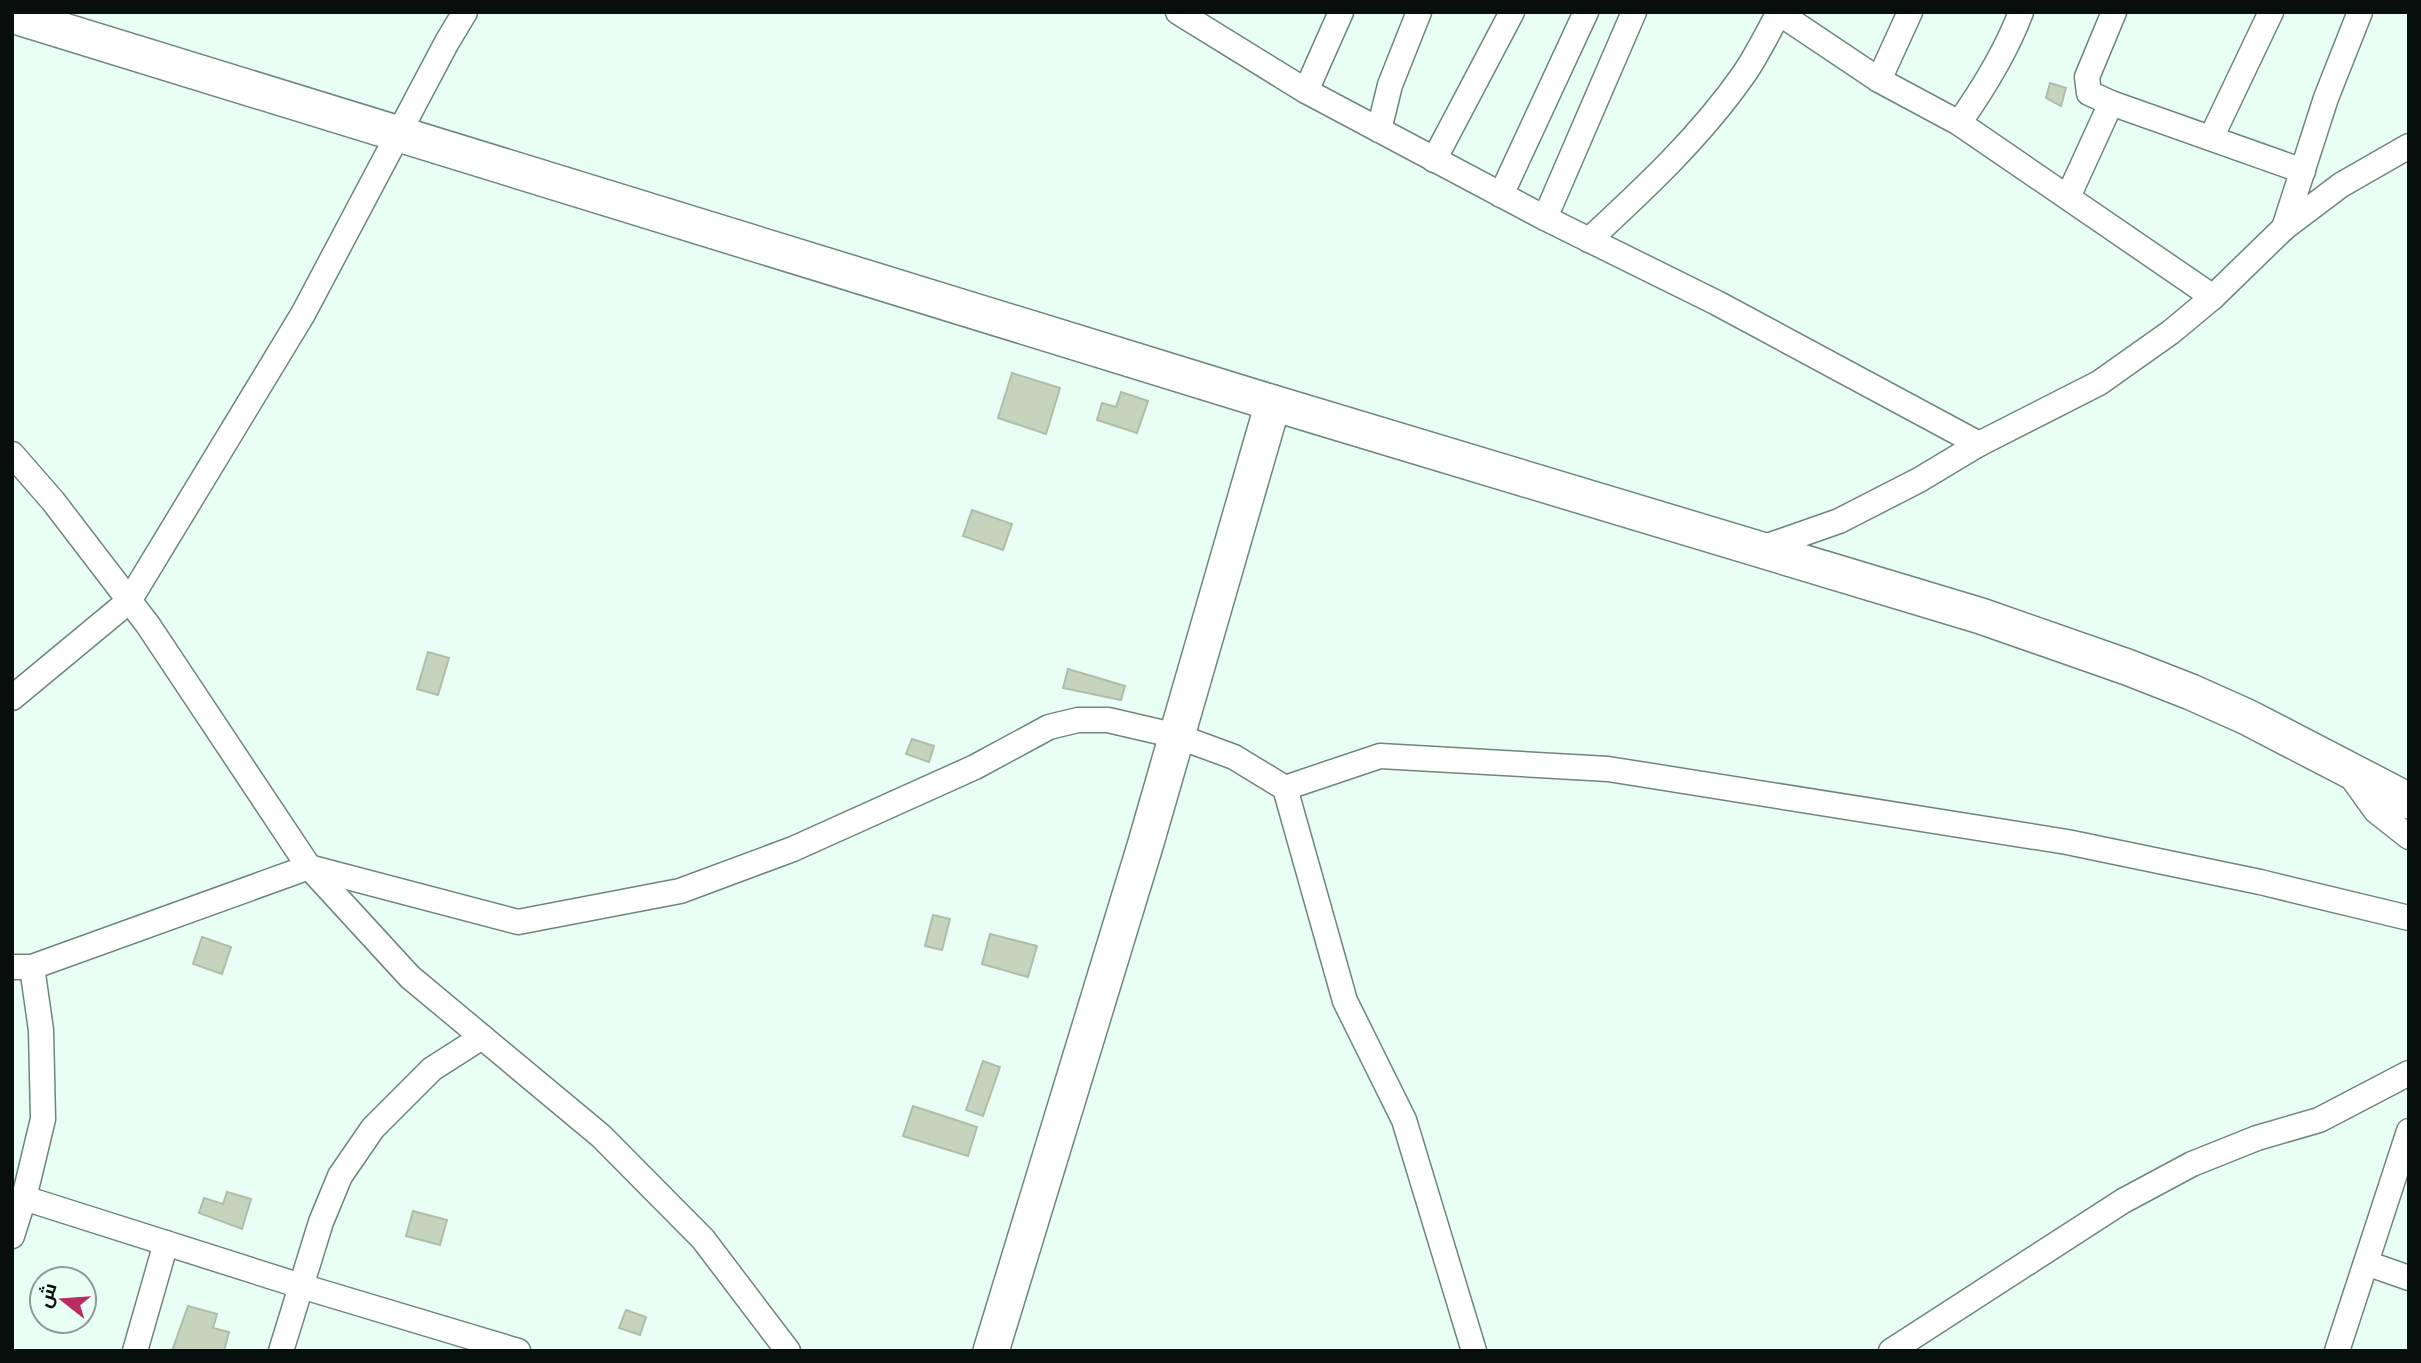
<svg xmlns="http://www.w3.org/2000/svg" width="2421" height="1363" viewBox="0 0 2421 1363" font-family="Poppins,Cairo,sans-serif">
<rect width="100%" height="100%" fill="#e9fef4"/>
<g fill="#c6d4be" stroke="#b0bda8" stroke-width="2">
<polygon points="2050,83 2066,88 2061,106 2046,98"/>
<polygon points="1012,373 1060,388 1046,434 998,418"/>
<polygon points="1121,392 1148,401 1137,433 1097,420 1102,403 1116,407"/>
<polygon points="972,510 1012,524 1003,550 963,536"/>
<polygon points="428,652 449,658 438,695 417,689"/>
<polygon points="1068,669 1125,686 1121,700 1063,688"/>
<polygon points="912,739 934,746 929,762 906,754"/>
<polygon points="933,915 950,919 942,950 925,946"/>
<polygon points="990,934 1037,946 1028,977 982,964"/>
<polygon points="202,937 231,947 222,974 193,964"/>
<polygon points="983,1061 1000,1067 983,1116 966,1110"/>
<polygon points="913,1106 977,1127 968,1156 903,1136"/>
<polygon points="227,1192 251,1199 242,1229 199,1213 204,1198 223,1204"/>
<polygon points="413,1211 447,1220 440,1245 406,1236"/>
<polygon points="188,1306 217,1314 213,1328 229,1332 224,1351 172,1351"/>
<polygon points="626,1310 646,1317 640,1335 619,1328"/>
</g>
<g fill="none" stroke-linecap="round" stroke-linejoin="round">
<g stroke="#6e877c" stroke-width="27">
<g id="street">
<polyline points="1178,12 1306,91 1545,218 1717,303 1979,444"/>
<polyline points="2114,12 2087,77 2089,93 2111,103 2303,171"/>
<polyline points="1779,13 1879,80 1959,123 2213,297"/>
<polyline points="1879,80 1910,12"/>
<polyline points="1306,91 1341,12"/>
<path d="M1959,123c24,-34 47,-71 62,-111"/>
<polyline points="1379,130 1390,85 1419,12"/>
<polyline points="2211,138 2271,12"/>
<polyline points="1434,160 1512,12"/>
<polyline points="1501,195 1586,12"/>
<polyline points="2068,197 2111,103"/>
<polyline points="1545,218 1634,12"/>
<polyline points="2284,228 2326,98 2360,12"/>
<path d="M1589,240c56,-52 111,-103 155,-166 13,-19 24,-41 35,-62"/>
<polyline points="12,454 53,501 148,625 309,867 410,977 601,1136 703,1239 788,1351"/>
<polyline points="1759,549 1839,521 1919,480 1979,444 2099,383 2171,332 2213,297 2284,228 2341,185 2409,146"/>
<polyline points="12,698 129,601 303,314 447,42 465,12"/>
<polyline points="2348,772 2376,811 2409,837"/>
<polyline points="1285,788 1380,756 1608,769 2067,842 2260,882 2409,918"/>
<polyline points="12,967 32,967 309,867 518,922 680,891 793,849 975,767 1049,727 1078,720 1108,720 1177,736 1234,757 1285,788 1345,1001 1404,1120 1474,1351"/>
<polyline points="24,1198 301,1286 518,1351"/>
<polyline points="12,1236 24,1198 43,1119 41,1030 32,967"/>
<polyline points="2366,1263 2409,1278"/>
<polyline points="135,1351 166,1243"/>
<polyline points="281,1351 321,1222 340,1176 373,1128 432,1069 482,1037"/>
<polyline points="1891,1351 2123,1201 2192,1164 2257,1138 2319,1120 2409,1073"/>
<polyline points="2337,1351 2409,1131"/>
</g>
</g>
<g stroke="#6e877c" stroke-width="38">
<g id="secondary">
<polyline points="12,15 1273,403 1981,616 2127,667 2191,692 2247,717 2409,801"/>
<polyline points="991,1351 1145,846 1273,403"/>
</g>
</g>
<use href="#street" stroke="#fff" stroke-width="24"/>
<use href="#secondary" stroke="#fff" stroke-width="35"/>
</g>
<rect width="2421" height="1363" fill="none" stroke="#060f0b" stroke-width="28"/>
<g transform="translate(63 1300) rotate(287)"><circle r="33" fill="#e9fef4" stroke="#8e9e97" stroke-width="2"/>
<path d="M0-5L12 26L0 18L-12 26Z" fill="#b92c61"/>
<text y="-10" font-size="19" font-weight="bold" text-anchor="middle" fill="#060f0b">ش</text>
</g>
</svg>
